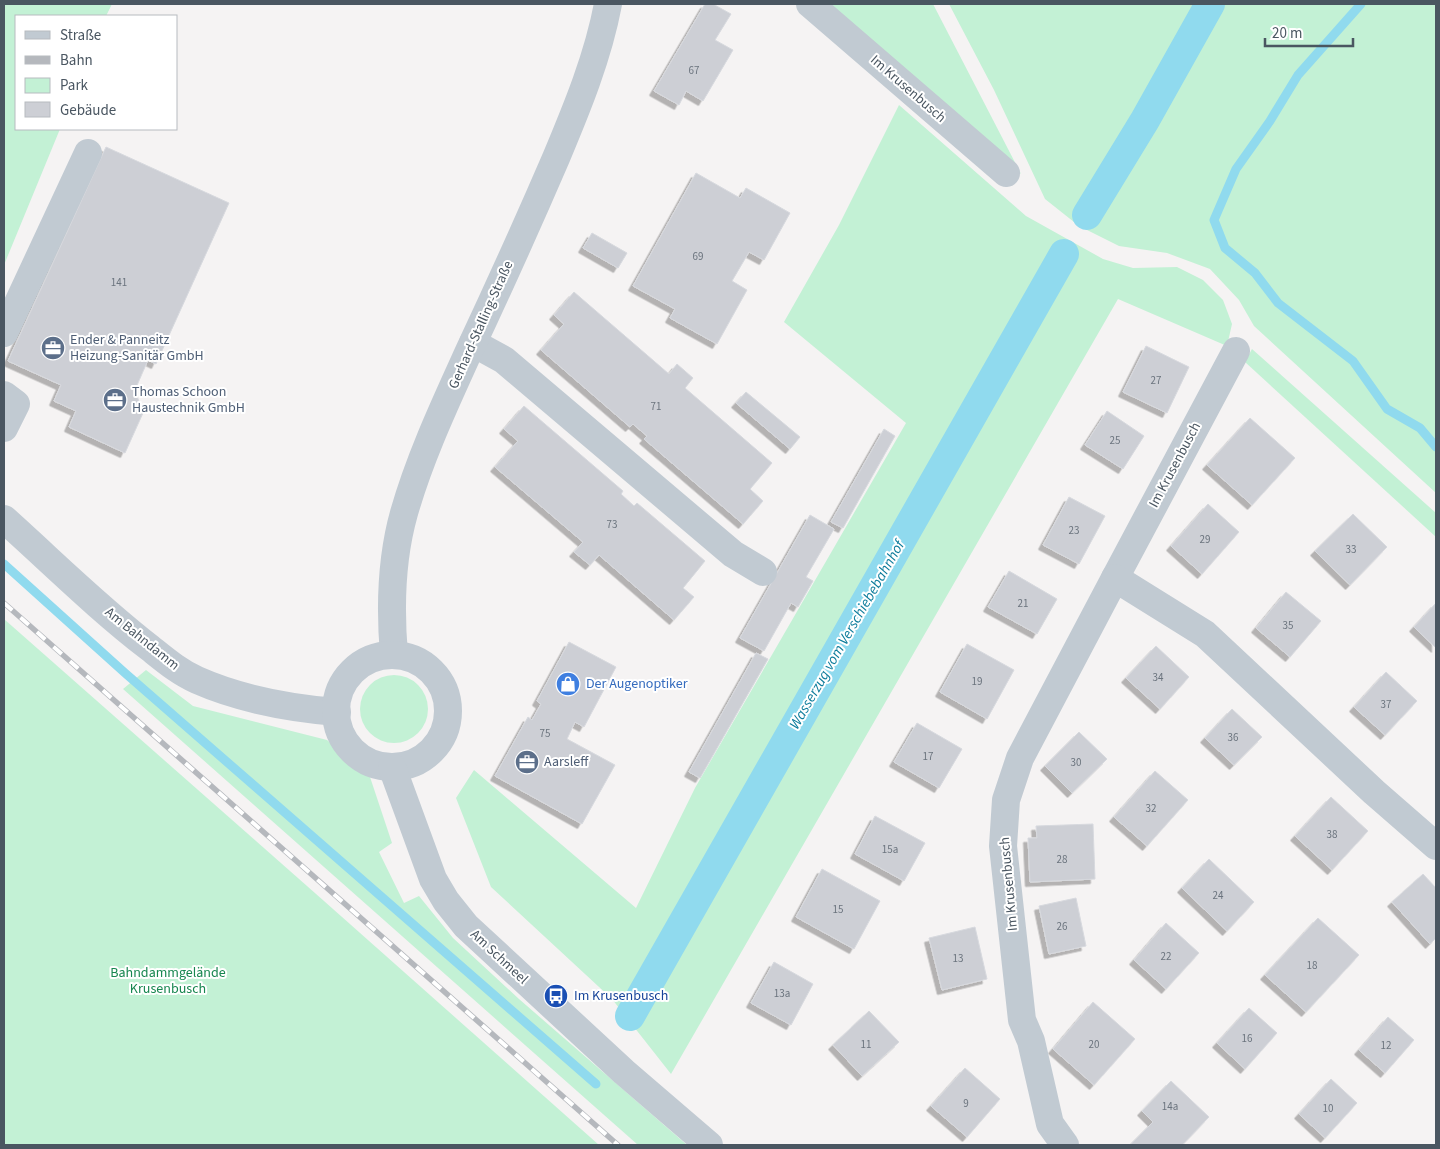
<svg xmlns="http://www.w3.org/2000/svg" width="1440" height="1149" viewBox="0 0 1440 1149" font-family="'Source Sans 3',sans-serif">
<defs>
<filter id="shadow"><feDropShadow dx="-4.5" dy="4.5" stdDeviation="0" flood-color="#0004"/></filter>
</defs>
<rect width="100%" height="100%" fill="#f5f3f3"/>
<g fill="#c3f1d5">
<polygon points="4,4 112,4 106,16 16,16 16,129 60,129 4,265"/>
<polygon points="823,4 933,4 1021,174"/>
<polygon points="949,4 1205,4 1079,226 1045,199 994,90"/>
<polygon points="1211,4 1436,4 1436,493 1254,326 1239,300 1210,269 1167,253 1119,246 1083,228"/>
<polygon points="899,105 1026,216 1103,259 1133,268 1177,267 1203,280 1223,300 1232,324 1227,346 1118,299 671,1074 612,999 491,887 456,798 474,770 636,908 695,788 906,423 784,322 839,225"/>
<polygon points="1252,349 1436,513 1436,537 1245,362"/>
<polygon points="4,619 324,901 599,1145 4,1145"/>
<polygon points="146,670 193,706 327,740 370,777 392,843 379,852 404,903 419,896 453,938 519,999 687,1145 638,1145 123,689"/>
<circle cx="394" cy="709" r="34"/>
</g>
<g fill="none" stroke-linecap="round" stroke-linejoin="round">
<g stroke="#90daee" stroke-width="9">
<polyline points="1361,4 1298,75 1270,121 1236,169 1214,220 1225,248 1255,273 1278,303 1353,361 1387,409 1420,428 1436,447"/>
<polyline points="4,564 125,673 596,1084"/>
</g>
<g stroke="#90daee" stroke-width="30">
<polyline points="1087,215 1145,120 1210,4"/>
<polyline points="630,1016 1064,254"/>
</g>
</g>
<g fill="#cdcfd5" stroke="#d7d9de" filter="url(#shadow)">
<polygon points="705,4 713,4 731,14 715,40 733,50 703,101 686,91 679,105 654,91"/>
<polygon points="106,147 229,203 156,364 148,360 135,390 143,413 125,453 69,427 76,411 54,401 61,385 8,361"/>
<polygon points="696,173 740,198 746,188 790,213 764,260 749,252 732,281 747,290 717,344 670,318 675,309 633,286"/>
<polygon points="592,233 627,253 618,268 583,248"/>
<polygon points="574,292 669,374 677,364 693,378 685,388 772,463 750,489 763,501 743,524 644,439 647,436 633,424 630,427 541,350 564,324 554,315"/>
<polygon points="1146,346 1189,367 1167,413 1123,392"/>
<polygon points="746,392 800,437 790,449 736,403"/>
<polygon points="524,406 623,491 621,494 634,506 637,503 705,561 683,588 694,597 674,620 599,555 590,565 574,552 583,542 495,467 518,441 504,429"/>
<polygon points="1107,411 1144,436 1123,469 1085,445"/>
<polygon points="1250,418 1295,458 1252,505 1207,465"/>
<polygon points="884,429 895,436 843,528 831,522"/>
<polygon points="1069,497 1105,516 1079,564 1043,545"/>
<polygon points="1208,504 1239,532 1202,574 1171,546"/>
<polygon points="1353,514 1387,547 1350,585 1315,551"/>
<polygon points="810,515 834,529 806,577 813,581 798,607 791,603 764,651 740,638"/>
<polygon points="1009,571 1057,599 1037,634 988,607"/>
<polygon points="1286,592 1321,621 1290,657 1256,628"/>
<polygon points="1436,603 1436,648 1414,627"/>
<polygon points="569,642 616,667 584,727 575,722 567,739 615,765 582,824 495,776 528,717 532,720 541,704 537,701"/>
<polygon points="967,644 1014,670 987,719 940,692"/>
<polygon points="1156,646 1189,677 1160,709 1126,678"/>
<polygon points="756,653 768,659 700,778 689,772"/>
<polygon points="1386,672 1417,701 1385,735 1354,707"/>
<polygon points="1232,709 1262,737 1234,765 1205,738"/>
<polygon points="917,723 962,749 939,788 894,762"/>
<polygon points="1079,732 1107,759 1072,793 1045,766"/>
<polygon points="1155,771 1188,800 1147,846 1114,817"/>
<polygon points="1331,797 1368,831 1332,870 1295,836"/>
<polygon points="875,816 925,843 904,881 855,854"/>
<polygon points="1093,824 1095,879 1030,882 1028,838 1037,838 1036,826"/>
<polygon points="1209,859 1254,902 1227,931 1182,888"/>
<polygon points="822,869 880,901 854,949 796,917"/>
<polygon points="1423,874 1436,888 1436,938 1430,944 1392,902"/>
<polygon points="1076,898 1086,946 1049,954 1039,906"/>
<polygon points="1318,918 1359,955 1306,1012 1265,975"/>
<polygon points="1166,923 1199,953 1166,989 1134,960"/>
<polygon points="975,927 987,979 942,990 929,938"/>
<polygon points="774,962 813,984 791,1025 751,1003"/>
<polygon points="1093,1002 1135,1039 1094,1085 1053,1049"/>
<polygon points="1249,1008 1277,1033 1245,1069 1217,1043"/>
<polygon points="869,1011 899,1042 862,1076 833,1045"/>
<polygon points="1388,1017 1414,1040 1385,1073 1359,1050"/>
<polygon points="965,1068 1000,1099 967,1137 931,1106"/>
<polygon points="1331,1079 1357,1103 1325,1138 1299,1114"/>
<polygon points="1171,1081 1209,1117 1183,1144 1184,1145 1130,1145 1153,1122 1142,1111"/>
</g>
<g fill="none" stroke-linecap="round" stroke-linejoin="round">
<g stroke="#c1cad2" stroke-width="28">
<polyline points="810,4 1006,173"/>
<polyline points="4,333 88,153"/>
<polyline points="473,343 504,360 733,554 763,572"/>
<polyline points="4,395 16,404 4,428"/>
<path d="M4,519c48,43 94,89 146,129 15,12 29,24 47,32 45,20 92,28 140,32"/>
<polyline points="1115,578 1236,351"/>
<path d="M394,655c-4,-47 -3,-96 10,-142 16,-56 41,-109 65,-162 30,-64 59,-128 87,-193 21,-50 42,-101 52,-154"/>
<circle cx="392" cy="711" r="56"/>
<polyline points="392,767 433,879 446,901 466,926 624,1072 709,1145"/>
<polyline points="1065,1145 1050,1124 1031,1041 1022,1020 1003,846 1006,800 1020,758 1115,578 1205,634 1374,792 1436,846"/>
</g>
<g stroke="#b5b8bd" stroke-width="5.5">
<polyline id="rail" points="4,603 618,1145"/>
</g>
<use href="#rail" stroke="#fff" stroke-width="4" stroke-dasharray="11" stroke-linecap="butt"/>
</g>
<defs>
<g id="office-disc" transform="scale(1.25)"><circle r="9.5" fill="#5c6f8a" stroke="#fff"/><path d="M-6-3h4V-5.5h4V-3h4V5H-6ZM-1-4.5V-3h2v-1.5ZM-6 0V1H6V0Z" fill="#fff"/></g>
<g id="shop-disc" transform="scale(1.25)"><circle r="9.5" fill="#3f7fe0" stroke="#fff"/><path d="M-5-2.5h2.3a2.7 3.5 0 0 1 5.4 0H5L5.5 6h-11ZM-1.5-2.5h3a1.5 2.3 0 0 0-3 0Z" fill="#fff"/></g>
<g id="bus-disc" transform="scale(1.25)"><circle r="9.5" fill="#1a4fb4" stroke="#fff"/><path d="M-5-6H5V4H4V6H2V4H-2V6H-4V4H-5ZM-3.5-4V0h7V-4ZM-3.5 1.2v1.5H-2V1.2ZM2 1.2v1.5H3.5V1.2Z" fill="#fff"/></g>
</defs>
<g fill-rule="evenodd">
<use href="#office-disc" x="53" y="348"/>
<use href="#office-disc" x="115" y="400"/>
<use href="#shop-disc" x="568" y="684"/>
<use href="#office-disc" x="527" y="762"/>
<use href="#bus-disc" x="556" y="996"/>
</g>
<g text-anchor="middle" dominant-baseline="central" stroke-width="4" stroke-linejoin="round" paint-order="stroke">
<g font-size="11" fill="#6b747e">
<text x="694" y="70">67</text>
<text x="698" y="256">69</text>
<text x="119" y="282">141</text>
<text x="1156" y="380">27</text>
<text x="656" y="406">71</text>
<text x="1115" y="440">25</text>
<text x="612" y="524">73</text>
<text x="1074" y="530">23</text>
<text x="1205" y="539">29</text>
<text x="1351" y="549">33</text>
<text x="1023" y="603">21</text>
<text x="1288" y="625">35</text>
<text x="1158" y="677">34</text>
<text x="977" y="681">19</text>
<text x="1386" y="704">37</text>
<text x="545" y="733">75</text>
<text x="1233" y="737">36</text>
<text x="928" y="756">17</text>
<text x="1076" y="762">30</text>
<text x="1151" y="808">32</text>
<text x="1332" y="834">38</text>
<text x="890" y="849">15a</text>
<text x="1062" y="859">28</text>
<text x="1218" y="895">24</text>
<text x="838" y="909">15</text>
<text x="1062" y="926">26</text>
<text x="1166" y="956">22</text>
<text x="958" y="958">13</text>
<text x="1312" y="965">18</text>
<text x="782" y="993">13a</text>
<text x="1247" y="1038">16</text>
<text x="866" y="1044">11</text>
<text x="1094" y="1044">20</text>
<text x="1386" y="1045">12</text>
<text x="966" y="1103">9</text>
<text x="1170" y="1106">14a</text>
<text x="1328" y="1108">10</text>
</g>
<g font-size="14" fill="#4a5661" stroke="#fff">
<text transform="translate(908 89) rotate(41)">Im Krusenbusch</text>
<text transform="translate(481 325) rotate(-66)">Gerhard-Stalling-Straße</text>
<text transform="translate(1175 465) rotate(-62)">Im Krusenbusch</text>
<text transform="translate(142 639) rotate(39)">Am Bahndamm</text>
<text transform="translate(1009 884) rotate(-95)">Im Krusenbusch</text>
<text transform="translate(499 957) rotate(43)">Am Schmeel</text>
</g>
<g font-size="14" fill="#4e5e75" stroke="#fff" text-anchor="start">
<text x="70" y="340">Ender &amp; Panneitz<tspan x="70" dy="16">Heizung-Sanitär GmbH</tspan></text>
<text x="132" y="392">Thomas Schoon<tspan x="132" dy="16">Haustechnik GmbH</tspan></text>
<text x="544" y="762">Aarsleff</text>
</g>
<g font-size="14" fill="#366cbe" stroke="#fff" text-anchor="start">
<text x="586" y="684">Der Augenoptiker</text>
</g>
<g font-size="14" fill="#17864f" stroke="#fff">
<text x="168" y="973">Bahndammgelände<tspan x="168" dy="16">Krusenbusch</tspan></text>
</g>
<g font-size="14" fill="#164399" stroke="#fff" text-anchor="start">
<text x="574" y="996">Im Krusenbusch</text>
</g>
<g font-size="15" font-style="italic" fill="#0c7c9b" stroke="#fff">
<text transform="translate(847 635) rotate(-60)">Wasserzug vom Verschiebebahnhof</text>
</g>
</g>
<rect width="1440" height="1149" fill="none" stroke="#4a5661" stroke-width="10"/>
<rect x="15" y="15" width="162" height="115" fill="#ffffff" stroke="#b7bbc0"/>
<rect x="25" y="31" width="25" height="8" fill="#c1cad2" stroke="#b7bbc0"/>
<text x="60" y="40" font-size="15" fill="#4a5661">Straße</text>
<rect x="25" y="56" width="25" height="8" fill="#b5b8bd" stroke="#b7bbc0"/>
<text x="60" y="65" font-size="15" fill="#4a5661">Bahn</text>
<rect x="25" y="78" width="25" height="15" fill="#c3f1d5" stroke="#b7bbc0"/>
<text x="60" y="90" font-size="15" fill="#4a5661">Park</text>
<rect x="25" y="102" width="25" height="15" fill="#cdcfd5" stroke="#b7bbc0"/>
<text x="60" y="115" font-size="15" fill="#4a5661">Gebäude</text>
<path d="M1265 38v8h88v-8" fill="none" stroke="#4a5661" stroke-width="2.5"/>
<text x="1272" y="38" font-size="15" fill="#4a5661" stroke="#ffffff" stroke-width="4" paint-order="stroke">20 m</text>
</svg>
